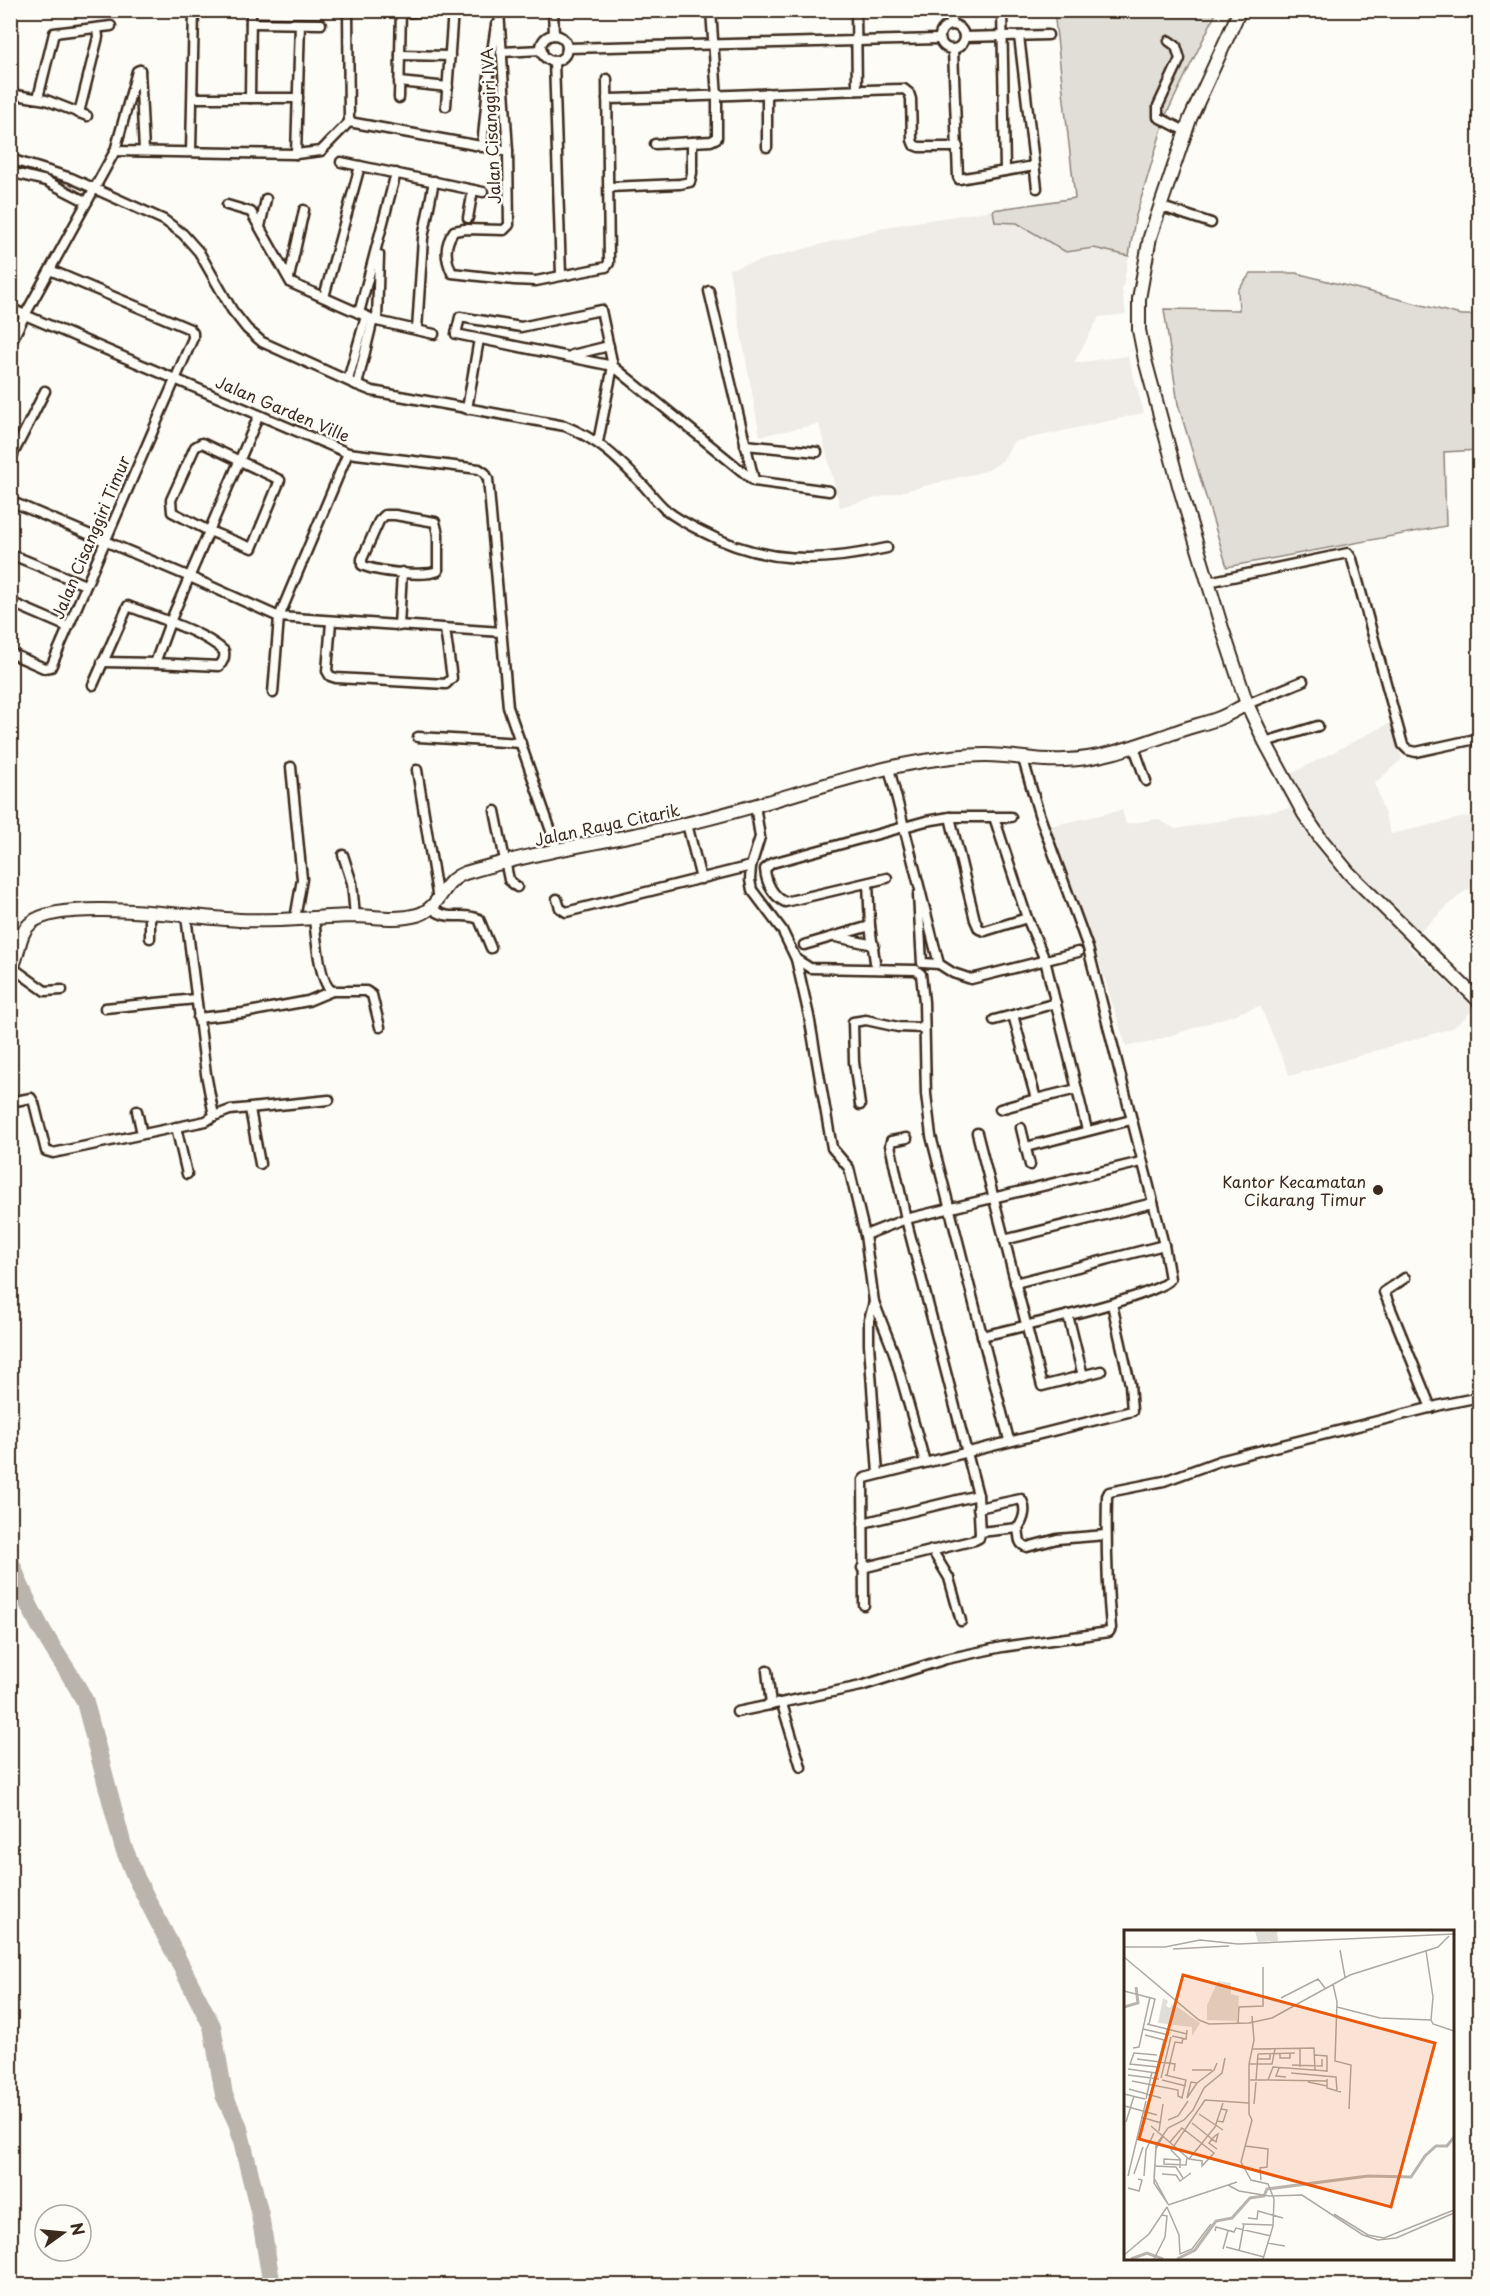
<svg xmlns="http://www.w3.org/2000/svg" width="1490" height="2296" viewBox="0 0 1490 2296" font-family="'Playpen Sans',sans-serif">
<rect width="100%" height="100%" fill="#fdfcf7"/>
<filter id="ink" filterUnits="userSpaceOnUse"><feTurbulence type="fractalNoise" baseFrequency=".0167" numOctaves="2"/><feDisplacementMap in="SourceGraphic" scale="12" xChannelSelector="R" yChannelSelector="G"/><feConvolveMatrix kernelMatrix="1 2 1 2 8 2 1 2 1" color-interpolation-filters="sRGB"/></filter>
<g filter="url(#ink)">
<g fill="#efece7">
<polygon points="993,210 995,222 1017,223 1066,252 1094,248 1129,256 1122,291 1126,314 1099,317 1074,363 1128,356 1144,413 1013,442 1003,460 989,470 840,507 819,424 760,436 729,269 890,226"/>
<polygon points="1392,722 1402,759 1375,783 1391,834 1479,814 1479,882 1461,894 1407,944 1475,1009 1453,1028 1290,1076 1260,1006 1148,1043 1126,1046 1096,952 1050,826 1122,810 1126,824 1157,819 1176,829 1290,808 1277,781"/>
</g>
<g fill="#e1ded7" stroke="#8e847a" stroke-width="1.5">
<polygon points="1054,11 1217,11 1166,115 1135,219 1129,256 1094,248 1066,252 1017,223 995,222 993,210 1075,198"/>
<polygon points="1251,273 1296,273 1461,315 1479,315 1479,450 1444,452 1446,526 1227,567 1178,404 1164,309 1239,310 1238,290"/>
</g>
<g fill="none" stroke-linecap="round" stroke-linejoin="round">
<path stroke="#bbb4ad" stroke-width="18" d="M10,1560c11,30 24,58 41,85 12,20 25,37 34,57l38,144 13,32 76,148 12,69 14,30 22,90 12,71"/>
<g stroke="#3b2a1e" stroke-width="13">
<g id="street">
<path d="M499,10l9,141 1,74 -5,5 -39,-1 -11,2c-10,14 -9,27 -2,42l62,7 22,1 70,-14 3,-4 -2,-184"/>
<polyline points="553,10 554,35"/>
<polyline points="856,10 857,90"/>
<polyline points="951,10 951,25"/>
<polyline points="1002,10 1005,170"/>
<polyline points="401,13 441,10"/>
<polyline points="251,23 321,24"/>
<circle cx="952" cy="37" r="12"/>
<circle cx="554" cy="48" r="13"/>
<polyline points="1019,36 1037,188"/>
<polyline points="964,37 1048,35"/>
<polyline points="1169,41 1176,46 1180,59 1158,106 1158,117 1185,131"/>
<polyline points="567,48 939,39"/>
<polyline points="953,50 958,177 959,179 1034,166"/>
<polyline points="501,52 542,50"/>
<polyline points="400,55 450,56"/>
<polyline points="554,61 561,275"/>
<polyline points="140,70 137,71 115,151 25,315 348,453 479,469 485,473 488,479 508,707 558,851"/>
<polyline points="140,70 144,151"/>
<polyline points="399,82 448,87"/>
<polyline points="10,94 46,100 87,116"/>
<polyline points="38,98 54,33 111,26"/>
<polyline points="193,98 298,98"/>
<polyline points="250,98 251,10"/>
<polyline points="399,98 401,10"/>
<path d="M607,99c99,-2 198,-8 297,-10l5,4 2,6 1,41 2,5 5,2h39"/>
<polyline points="446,106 453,10"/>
<polyline points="79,113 98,37 97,28"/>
<polyline points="349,122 508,151"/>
<polyline points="655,144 711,141 717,138 717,97 711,10"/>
<polyline points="482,147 490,65 496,25"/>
<polyline points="767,147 767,93"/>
<polyline points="115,151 296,154 321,151 349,122 348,10"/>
<polyline points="191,151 194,10"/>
<polyline points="296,154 300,24"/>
<path d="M10,159l61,19 93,42 19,14 16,18 33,58 15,19 15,13 95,43 15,6 193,35c35,14 54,34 79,60 7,8 14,17 22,24 10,8 23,15 35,21 62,33 119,32 186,17"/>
<polyline points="341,162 483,192"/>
<polyline points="10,172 46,181 87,202"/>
<polyline points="609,187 680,184 690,182 692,173 692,142"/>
<polyline points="227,205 251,212 291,283 377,321 434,334"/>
<polyline points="1159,206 1211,223"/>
<polyline points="468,218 473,190"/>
<polyline points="260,227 266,199"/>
<polyline points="289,278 304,210"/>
<polyline points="709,291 754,480"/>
<polyline points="324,297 360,166"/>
<polyline points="10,308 25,315 10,344"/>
<polyline points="359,313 396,173"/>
<polyline points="377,321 379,255"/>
<polyline points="417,330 423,238 434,181"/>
<polyline points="572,355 609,346"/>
<polyline points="348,380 366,316"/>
<polyline points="357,385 373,319"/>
<polyline points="467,409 479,339"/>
<polyline points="598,442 613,366 601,310 521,327 460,317 456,334 613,366 754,481 829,491"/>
<polygon points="202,443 280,480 252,548 209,531 172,512 171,500 195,447"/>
<polyline points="745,445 817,452"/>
<polyline points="10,460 45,391"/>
<polyline points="10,501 190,577 279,617 502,632"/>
<path d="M385,515h10l40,7 3,12v37c-14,6 -61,1 -76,-6v-6l17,-38z"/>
<polyline points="10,554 85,585"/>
<polyline points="1208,582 1348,553 1352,559 1403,745 1408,750 1416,752 1480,738"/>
<polyline points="10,602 68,627"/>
<polyline points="331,622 327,671 330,676 336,678 446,684 452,678 445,629"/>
<polyline points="399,626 402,572"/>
<polyline points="10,653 44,668 51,667 193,338 193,333 190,329 50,270"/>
<polyline points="102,662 155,663"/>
<path d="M93,685l35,-79c27,11 75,25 96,45 1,6 0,10 -5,15l-64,-3 15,-41 89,-207"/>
<polyline points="273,693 279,617 348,453"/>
<polyline points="1247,704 1303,681"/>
<polyline points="418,737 521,743"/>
<polyline points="1265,742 1318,726"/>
<polyline points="1134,747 1146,781"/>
<polyline points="291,767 302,879 295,919"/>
<polyline points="889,768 939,964 953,973 971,979 1078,952"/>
<polyline points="417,770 438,900"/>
<polyline points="755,805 760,837 751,866 750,880 752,890 782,930 796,959 810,968 916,970 921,974 924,1002 926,1094 931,1136 1009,1440"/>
<polyline points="495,811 509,880 517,887"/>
<polyline points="950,817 975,920 979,929 985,931 1027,918"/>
<polyline points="994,817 1027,918 1045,960 1087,1130"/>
<polyline points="687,824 701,879"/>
<polyline points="343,855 352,883 355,916"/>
<path d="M887,878l-102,24c-12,-6 -19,-19 -20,-33l7,-6 154,-42 24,-4h61"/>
<polyline points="868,883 870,926 875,962"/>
<polyline points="918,895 922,963 939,964"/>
<polyline points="557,899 560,908 566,912 751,866"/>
<path d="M431,908c20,15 30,3 48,11l12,29"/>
<polyline points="150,912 150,938"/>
<path d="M314,919c2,15 5,65 18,72h34l6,4 8,32"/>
<polyline points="836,937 874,945"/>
<polyline points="804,945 870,926"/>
<polyline points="796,959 809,1016 832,1148 849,1168 865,1235 874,1302 894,1353 925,1462"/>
<polyline points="13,968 45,991 62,990"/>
<polyline points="1056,1003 1013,1015 1036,1099 1077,1089"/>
<polyline points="105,1008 196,999"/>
<polyline points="198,1018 243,1013 308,1001 332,991"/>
<polyline points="994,1020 1013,1015"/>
<polyline points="10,1102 31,1098 34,1103 46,1151 53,1153 206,1121 214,1116 206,1074 186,916"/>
<polyline points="860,1105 854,1062 853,1022 866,1020 898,1027 924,1028"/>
<polyline points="250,1109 260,1164"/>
<polyline points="1000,1109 1036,1099"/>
<polyline points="137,1111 142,1134"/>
<polyline points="214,1116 230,1110 329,1100"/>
<polyline points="176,1127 187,1174"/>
<polyline points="1021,1128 1030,1165"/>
<polyline points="977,1133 1042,1386 1101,1371"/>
<polyline points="1026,1147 1131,1120"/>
<polyline points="865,1235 906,1219 1141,1162"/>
<polyline points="1004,1240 1153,1203"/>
<polyline points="1405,1278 1384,1292 1431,1408"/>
<polyline points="1015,1283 1164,1245"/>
<polyline points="874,1302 869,1320 869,1344 878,1474"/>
<polyline points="1068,1315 1083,1376"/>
<path d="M982,1336c29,-7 177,-39 188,-57l-6,-34 -76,-297 -49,-134 -16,-55"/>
<path d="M978,1508l43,-9c6,9 3,20 -3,29"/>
<polyline points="863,1523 978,1495"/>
<path d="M980,1532l38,-4c2,8 -1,16 9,19l30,-8 49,-4"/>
<polyline points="932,1550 949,1578 961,1621"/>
<polyline points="862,1568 975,1540 979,1538 980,1534 978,1495 906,1219 890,1145 891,1141 907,1138"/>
<polyline points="864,1605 863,1480 865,1478 1132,1411 1130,1384 1112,1304"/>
<polyline points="767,1671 771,1705"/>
<polyline points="782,1704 801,1767"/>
<path d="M737,1712l124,-26 85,-27 56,-12 107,-15 2,-4c-4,-44 -5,-88 -4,-132l2,-4 55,-11 55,-20 226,-57 35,-7"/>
</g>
</g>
<g stroke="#3b2a1e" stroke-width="16">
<g id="secondary">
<polyline points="1240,10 1190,119 1150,237 1139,299 1139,330 1145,360 1180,489 1221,625 1247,704 1265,742 1304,814 1321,839 1349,873 1480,1002"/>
<path d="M10,971c10,-14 7,-37 21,-48 30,-26 166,-5 208,-3 38,2 75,-3 113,-4 22,0 43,5 65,-1 24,-6 24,-34 48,-42 72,-22 147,-32 220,-49 68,-15 135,-40 203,-56 32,-7 66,-13 98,-13 27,0 53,7 79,5 38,-1 73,-15 108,-27 15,-6 30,-9 44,-14 11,-4 20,-10 30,-15"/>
</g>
</g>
<use href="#street" stroke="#fdfcf7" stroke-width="8"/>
<use href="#secondary" stroke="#fdfcf7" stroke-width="12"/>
</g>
</g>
<circle fill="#3b2a1e" stroke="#fdfcf7" stroke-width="2" cx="1378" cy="1190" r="6"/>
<g text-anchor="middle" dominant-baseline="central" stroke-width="5" stroke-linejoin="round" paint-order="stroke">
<g font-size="16" fill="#3b2a1e" stroke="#fdfcf7">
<text transform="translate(490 126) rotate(-93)">Jalan Cisanggiri IVA</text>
<text transform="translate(283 408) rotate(23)">Jalan Garden Ville</text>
<text transform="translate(90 537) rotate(-67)">Jalan Cisanggiri Timur</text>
<text transform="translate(607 824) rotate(-12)">Jalan Raya Citarik</text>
</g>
<g font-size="16" fill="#3b2a1e" stroke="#fdfcf7" text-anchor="end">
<text x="1366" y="1181">Kantor Kecamatan<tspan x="1366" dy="18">Cikarang Timur</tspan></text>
</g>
</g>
<g transform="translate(1124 1930)">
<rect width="330" height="330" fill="#fdfcf7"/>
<path d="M131,1h22l1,10 -20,1zM94,51l13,2v11l8,2 -2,25 -30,-1v-15zM39,68l5,3 -2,5 4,2 3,-4 27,19 -8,13v-9l-34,-4z" fill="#e1ded7"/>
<path fill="none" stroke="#bbb4ad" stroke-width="3" d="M0,77l14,-4 -2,-16M7,329l16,-6 16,6M53,329l18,-9 21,-29 16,-3 18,-20 14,-2 3,-7 101,-13 43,1 14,-21 11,-10h11l7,-9"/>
<path fill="none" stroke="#afa8a0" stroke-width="1.5" d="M0,17h41l35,-7 38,4 216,-10M49,19l56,-3M216,20l5,27M302,21l7,46 -2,23M0,27l75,63 10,4 40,-1 23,-5 78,-43 88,-28 11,-11M209,54l4,18 -2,59 16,4 -2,44M0,61l31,8 -6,25M157,68l37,-19 7,9M213,77l43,11 51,2 2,4 21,7M128,86l2,24 -5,24v50l3,6 -11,42 10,18 17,4 6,15 -1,27 -10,33M114,93l1,-16 24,-1v-39M23,94l40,10M19,99l26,6M21,105l19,5M48,106l14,3 1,-9M9,118l6,-1 11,-50M128,119l62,-1 1,23M156,123v5h10v-4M134,124l37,-1M33,125l-23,-2 -4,11 28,3M191,125l12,1v16M13,129l38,5 -1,7M133,129h13v-6M125,134h23l3,-15M168,135l30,1v-7M176,137v-19M155,138l-3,8 10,1M4,139l28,4 8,-33M68,140h20M167,143l45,4 1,14M4,145l31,4M43,145l8,-33 7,1 1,-5M37,148l10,-41M203,149v9l14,4M38,150l24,6M126,150h18l5,-13 54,4M132,150l2,-26M145,150l58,1M8,151l46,9v6l4,2 4,-18 -21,-5M184,152l19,4M73,153l-10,15 4,-16 6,1 17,-13 3,-7M5,159l32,9M0,164l21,5M22,169l6,-27M130,174l2,-22M1,176l32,9M75,184l24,16M17,187l20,6M44,190l10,-4 10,-15M93,191l6,1 4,-12 -6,-1M2,192l8,-26M68,193l20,16 4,3 2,-8 -2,1 -4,4 -3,4 8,6M27,196l23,20 31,-46 44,3M35,201l4,-27M39,206l-7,13 -2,29 14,26 -14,-21 2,-38 12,-17 16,-8 9,-10 11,-22 18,-15 3,-15M46,212l12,-14 32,25 -12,13v-5M50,216l15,13 14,2M50,216l-3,4 9,9v9M121,216l23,3 -1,18 -7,1 1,12M65,229l26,-32 8,-24M57,230l-17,-1v5l22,1 1,-8M30,236l22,1 7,11M10,244l9,-27M38,244l14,1 4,6 11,-8M4,246l18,-75M20,246l2,-26 8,-17M104,255l11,6 30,5 33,-1 61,40 15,5 18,-2 58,-25M4,258l11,3 3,-11 -4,-1M44,275l69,-23M43,277l12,28 1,19 12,-5 19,-25M210,284l34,21 16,3 70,-28M124,288l9,1 1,-8 25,7M118,294l31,1M91,301l1,-4 18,5 2,-4 35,8M143,313l18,3M102,317l38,10M99,319l5,-18M115,321l5,-27M0,325l25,-21 18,-27M30,329l11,-22 2,-21 -5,-1"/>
<path fill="#e8590c" fill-opacity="0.15" stroke="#e8590c" stroke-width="3" d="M59,45l252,68 -44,164 -252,-68z"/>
<rect width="330" height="330" fill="none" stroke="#3b2a1e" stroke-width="3"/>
</g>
<rect width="1490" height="2296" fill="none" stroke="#fdfcf7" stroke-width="36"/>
<rect x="18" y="18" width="1454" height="2260" fill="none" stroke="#3b2a1e" stroke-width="2" filter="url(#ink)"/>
<g transform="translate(63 2233) rotate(75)"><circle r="28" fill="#fdfcf7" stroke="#afa8a0" stroke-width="1.5"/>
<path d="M0-4.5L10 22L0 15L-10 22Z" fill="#3b2a1e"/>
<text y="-9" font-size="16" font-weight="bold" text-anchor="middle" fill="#3b2a1e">N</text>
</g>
</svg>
